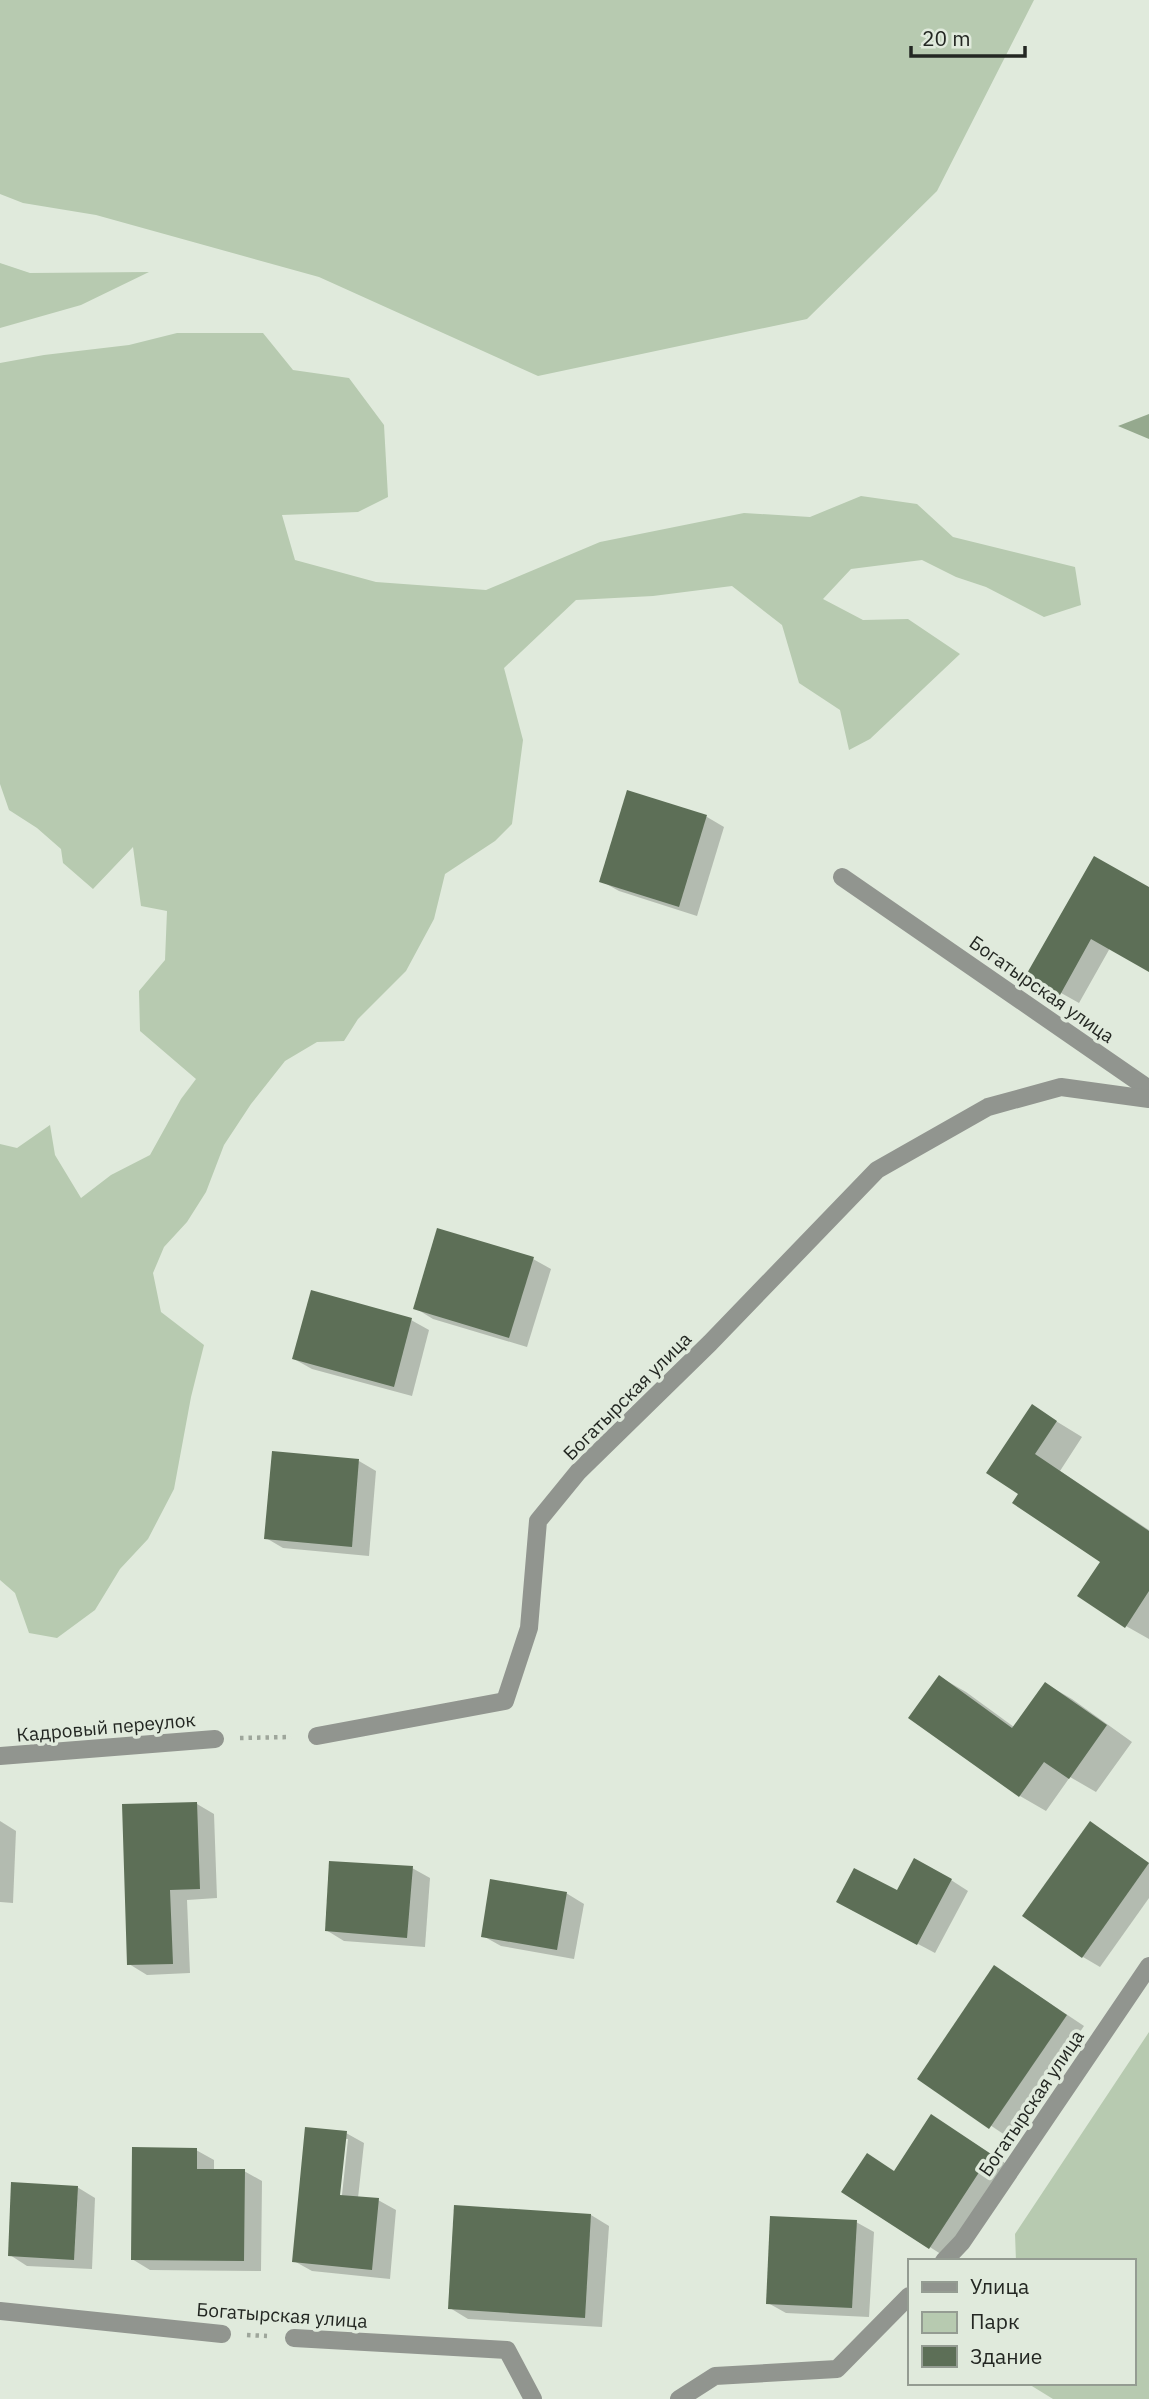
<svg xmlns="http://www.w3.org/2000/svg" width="1149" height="2399" viewBox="0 0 1149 2399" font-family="'IBM Plex Sans',sans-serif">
<rect width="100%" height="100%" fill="#e0eadc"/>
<g fill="#b7cab0">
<polygon points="0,0 1034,0 937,191 807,319 538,376 319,277 96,215 23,203 0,194"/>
<polygon points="0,263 30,273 149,272 81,305 0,328"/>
<polygon points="177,333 263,333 293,370 349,378 384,425 388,497 358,512 282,515 295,560 376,582 486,590 600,542 744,513 810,517 861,496 917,504 953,537 1075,567 1081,605 1044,617 986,587 956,577 922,560 851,569 823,599 863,620 908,619 960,654 870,739 849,750 840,710 799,683 782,625 732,586 653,596 576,600 504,668 523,740 512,824 495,841 445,874 434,919 406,971 358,1019 344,1041 317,1042 285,1061 251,1104 224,1145 206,1192 187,1222 164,1247 153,1273 161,1312 204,1345 191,1397 174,1489 148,1539 120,1569 95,1610 57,1638 29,1633 15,1593 0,1580 0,1144 17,1148 50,1125 55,1155 81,1198 111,1175 150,1155 181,1099 196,1079 140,1031 139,991 165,960 167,911 141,906 133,847 93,889 63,863 61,849 37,828 9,810 0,784 0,363 44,355 129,345"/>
<polygon points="1149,2032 1149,2399 1053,2399 1027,2383 1133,2383 1133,2261 1016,2261 1015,2234"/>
</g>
<polygon fill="#95a98e" points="1149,414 1149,439 1118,426"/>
<g fill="#0003" fill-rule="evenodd">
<polygon points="628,793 707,817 724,827 697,916 619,891 601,881"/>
<polygon points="1149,889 1149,970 1110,948 1079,1003 1029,975"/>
<polygon points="533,1259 551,1269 527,1347 433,1319 415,1308"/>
<polygon points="312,1293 411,1320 429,1330 412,1396 312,1369 294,1359"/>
<polygon points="1033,1407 1082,1437 1060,1471 1149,1530 1149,1639 1126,1626 1103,1561 1020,1494"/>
<polygon points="359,1461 376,1471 369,1556 283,1548 266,1538"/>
<polygon points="940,1677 966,1692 1014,1727 1046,1684 1072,1699 1132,1742 1096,1792 1070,1777 1046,1811 1020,1796 910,1718"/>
<polygon points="197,1804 214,1814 217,1898 187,1900 190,1973 147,1975 129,1964"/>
<polygon points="0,1821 16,1831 13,1903 0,1902"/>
<polygon points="1090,1823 1149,1863 1149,1898 1100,1967 1083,1957"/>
<polygon points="412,1868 430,1878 425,1947 344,1941 326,1930"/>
<polygon points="951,1880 968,1891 935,1953 856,1911 898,1893"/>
<polygon points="566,1893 584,1904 574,1959 501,1946 483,1936"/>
<polygon points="1012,1978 1084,2026 1008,2137 919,2078"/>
<polygon points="949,2127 1008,2165 947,2258 844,2192 895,2172"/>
<path d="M346,2133l18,10 -6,55 20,2 18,10 -6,69 -78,-8 -18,-10zM344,2139h4l-7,65 -3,-1z"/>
<polygon points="196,2150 214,2160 214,2171 244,2171 262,2181 261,2271 150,2270 132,2259"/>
<polygon points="77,2187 95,2198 92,2269 27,2266 10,2255"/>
<polygon points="591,2215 609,2226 602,2327 468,2319 450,2308"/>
<polygon points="856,2222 874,2232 869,2317 786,2313 768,2303"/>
</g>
<g fill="#5d6f57">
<polygon points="627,790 707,815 679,907 599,882"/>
<polygon points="1094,856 1149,887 1149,972 1091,939 1060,995 1026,975"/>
<polygon points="437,1228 534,1257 509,1338 413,1309"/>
<polygon points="311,1290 412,1318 394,1387 292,1359"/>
<polygon points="1032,1404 1057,1421 1035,1454 1149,1531 1149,1591 1125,1628 1077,1596 1100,1562 1012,1503 1018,1494 986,1473"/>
<polygon points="272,1451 359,1459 352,1547 264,1539"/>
<polygon points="939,1675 1012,1728 1045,1682 1107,1725 1069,1779 1044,1762 1019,1797 908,1718"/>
<polygon points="197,1802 200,1889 170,1890 173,1964 127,1965 122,1804"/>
<polygon points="1090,1821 1149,1863 1082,1958 1022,1916"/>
<polygon points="914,1858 952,1879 917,1945 836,1902 854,1868 897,1890"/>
<polygon points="329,1861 413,1866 407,1938 325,1931"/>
<polygon points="490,1879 567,1892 557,1950 481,1937"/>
<polygon points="994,1965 1067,2015 989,2129 917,2079"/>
<polygon points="931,2114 991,2154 929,2249 841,2192 867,2153 894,2171"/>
<polygon points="305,2127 347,2131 340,2195 379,2198 372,2270 292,2262"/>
<polygon points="132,2147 197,2148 197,2169 245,2169 244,2261 131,2260"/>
<polygon points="11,2182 78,2186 74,2260 8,2256"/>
<polygon points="454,2205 591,2214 585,2318 448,2309"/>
<polygon points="770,2216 857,2220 852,2308 766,2304"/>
</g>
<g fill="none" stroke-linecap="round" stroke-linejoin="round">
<g stroke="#9ea69b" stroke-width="4.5" stroke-dasharray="3.5 5" stroke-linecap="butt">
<polyline points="240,1738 291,1737"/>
<polyline points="247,2335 267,2336"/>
</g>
<g stroke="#91958f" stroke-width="18">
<polyline points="842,877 1149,1089"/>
<polyline points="317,1736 505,1701 529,1628 538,1521 578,1472 710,1343 877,1170 988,1107 1061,1087 1149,1099"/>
<polyline points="0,1756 215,1739"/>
<polyline points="944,2261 962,2242 1149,1966"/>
<polyline points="0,2311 222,2334"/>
<polyline points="294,2338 507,2350 533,2399"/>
<polyline points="679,2399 715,2376 837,2369 909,2296"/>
</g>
</g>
<g text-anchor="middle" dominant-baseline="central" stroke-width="7" stroke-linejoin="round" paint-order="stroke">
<g font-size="19" fill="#232722" stroke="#e0eadc">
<text transform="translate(1042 989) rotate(35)">Богатырская улица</text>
<text transform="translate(627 1396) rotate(-45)">Богатырская улица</text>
<text transform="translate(106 1727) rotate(-5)">Кадровый переулок</text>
<text transform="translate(1031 2103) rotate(-56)">Богатырская улица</text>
<text transform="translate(282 2315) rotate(4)">Богатырская улица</text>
</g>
</g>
<rect x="908" y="2259" width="228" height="126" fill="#e0eadc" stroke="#949c92" stroke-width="2"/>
<rect x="922" y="2282" width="35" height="10" fill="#91958f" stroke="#949c92" stroke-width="2"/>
<text x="970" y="2294" font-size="21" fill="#232722">Улица</text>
<rect x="922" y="2312" width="35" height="21" fill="#b7cab0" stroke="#949c92" stroke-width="2"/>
<text x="970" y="2329" font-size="21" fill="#232722">Парк</text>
<rect x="922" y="2346" width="35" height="21" fill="#5d6f57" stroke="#949c92" stroke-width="2"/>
<text x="970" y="2364" font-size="21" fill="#232722">Здание</text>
<path d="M911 46v10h114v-10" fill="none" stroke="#232722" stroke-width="3.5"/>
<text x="922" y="46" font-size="21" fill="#232722" stroke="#e0eadc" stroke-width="5" paint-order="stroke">20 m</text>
</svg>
